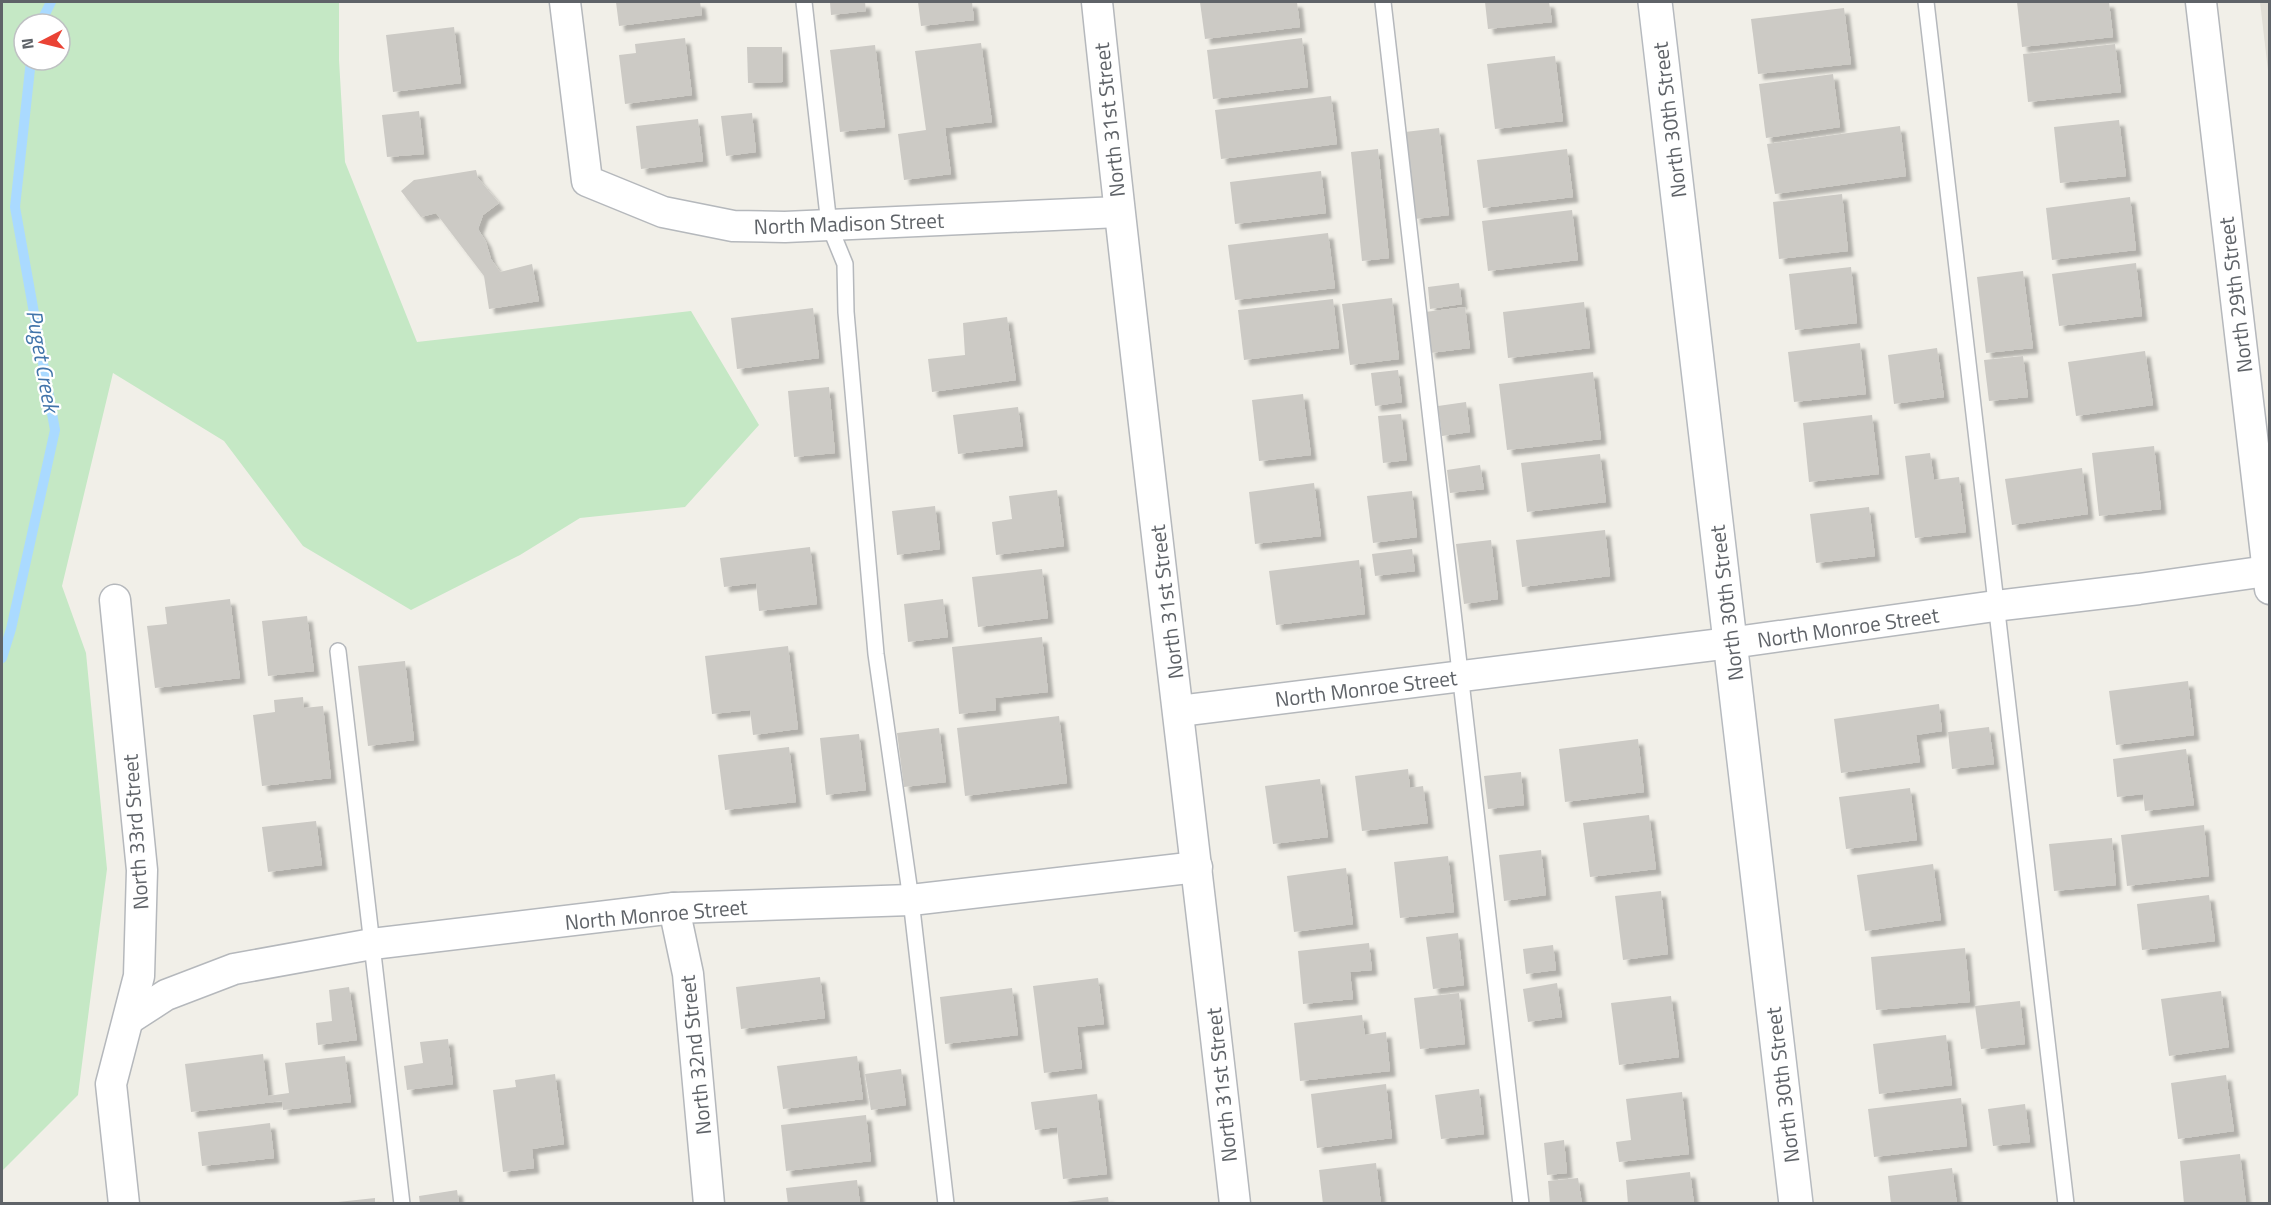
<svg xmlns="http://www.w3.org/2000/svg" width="2271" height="1205" viewBox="0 0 2271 1205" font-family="'Titillium Web',sans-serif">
<defs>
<filter id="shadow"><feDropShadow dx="5.5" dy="5.5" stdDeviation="1.5" flood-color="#0004"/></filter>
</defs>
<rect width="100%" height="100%" fill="#f1efe8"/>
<polygon fill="#e1ded6" points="2260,2 2269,2 2269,79"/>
<path fill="#c5e8c5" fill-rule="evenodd" d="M2,2h337v58l6,102 72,180 274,-31 68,114 -74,82 -105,11 -60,37 -109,55 -108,-64 -79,-105 -111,-68 -51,213 24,67 21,216 -29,226 -76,76zM24,24h36v36h-36z"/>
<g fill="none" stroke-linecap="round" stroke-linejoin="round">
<g stroke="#aadaff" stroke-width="10">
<polyline points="40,24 51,2"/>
<polyline points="2,658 11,629 55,430 15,207 31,60"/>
</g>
</g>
<g fill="#cccac5" filter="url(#shadow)">
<polygon points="616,2 700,2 702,15 619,26"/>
<polygon points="830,2 865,2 866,11 831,15"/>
<polygon points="918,2 972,2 974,20 921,26"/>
<polygon points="1200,2 1297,2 1300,27 1205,39"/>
<polygon points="1485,2 1549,2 1552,22 1488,29"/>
<polygon points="2017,2 2109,2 2113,37 2022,47"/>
<polygon points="1844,8 1851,64 1758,74 1751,19"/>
<polygon points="454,27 461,83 393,92 386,35"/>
<polygon points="685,38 692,95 625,104 619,55 636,53 635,44"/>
<polygon points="1302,38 1308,87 1213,99 1207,50"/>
<polygon points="981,43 992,122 945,128 951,174 904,180 898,134 926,130 915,51"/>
<polygon points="2115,44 2121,92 2028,102 2023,54"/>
<polygon points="875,45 885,127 840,132 830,50"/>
<polygon points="747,47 782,47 783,82 748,83"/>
<polygon points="1555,56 1563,121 1495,129 1487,64"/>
<polygon points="1833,74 1840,127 1766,138 1759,84"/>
<polygon points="1331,96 1337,144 1221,159 1215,110"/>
<polygon points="419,111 424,154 387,157 382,115"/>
<polygon points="752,113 756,152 726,156 721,116"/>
<polygon points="698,119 703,161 641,169 636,126"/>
<polygon points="2119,120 2126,176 2060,183 2054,127"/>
<polygon points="1900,126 1906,176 1775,194 1767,144"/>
<polygon points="1439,128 1449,215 1415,219 1405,132"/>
<polygon points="1378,149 1389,258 1362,261 1351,152"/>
<polygon points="1567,149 1573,197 1483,208 1477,160"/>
<polygon points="476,170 478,178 499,203 483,215 478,229 486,242 491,259 500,272 532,264 539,301 489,309 484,276 436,213 421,217 401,191 414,180"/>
<polygon points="1321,171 1326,213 1235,224 1230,182"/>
<polygon points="1842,194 1848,251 1779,259 1773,202"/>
<polygon points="2130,197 2136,250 2052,260 2046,208"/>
<polygon points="1572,210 1578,260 1488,271 1482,221"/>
<polygon points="1328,233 1335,288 1235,300 1228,245"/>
<polygon points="2136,263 2142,316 2059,326 2052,274"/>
<polygon points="1851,267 1857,323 1795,330 1789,274"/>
<polygon points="2023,271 2033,348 1986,353 1977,277"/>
<polygon points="1459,283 1462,304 1430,309 1428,287"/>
<polygon points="1392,298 1399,359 1350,365 1342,304"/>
<polygon points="1333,299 1339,348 1244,360 1238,310"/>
<polygon points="1584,302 1590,348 1508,358 1503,312"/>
<polygon points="1465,307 1470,348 1430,353 1425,312"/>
<polygon points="813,308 819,358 737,369 731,318"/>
<polygon points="1007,317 1016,380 932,392 928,359 965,355 963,323"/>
<polygon points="1860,343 1866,394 1794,402 1788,352"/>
<polygon points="1937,348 1944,397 1894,404 1888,355"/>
<polygon points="2145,351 2153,405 2076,416 2068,362"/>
<polygon points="2023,356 2028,397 1989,401 1984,360"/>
<polygon points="1398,370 1402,402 1375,406 1371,373"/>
<polygon points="1593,372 1601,439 1507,450 1499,384"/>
<polygon points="829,387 835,453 794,457 788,391"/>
<polygon points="1303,394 1311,455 1259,461 1252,400"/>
<polygon points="1466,402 1470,432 1442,436 1438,406"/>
<polygon points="1018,407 1023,446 958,454 953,415"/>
<polygon points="1401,414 1407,460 1383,463 1378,416"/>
<polygon points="1872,415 1879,474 1809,482 1803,423"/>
<polygon points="2154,446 2161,509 2099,516 2092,453"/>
<polygon points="1930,453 1934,480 1959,477 1966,532 1915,538 1905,456"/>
<polygon points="1600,454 1606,502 1527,512 1521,463"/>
<polygon points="1480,465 1484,489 1450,493 1447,470"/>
<polygon points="2082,468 2088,514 2012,525 2005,479"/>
<polygon points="1314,483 1321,536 1255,544 1249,492"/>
<polygon points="1057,490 1064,546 996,555 992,522 1012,519 1009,496"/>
<polygon points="1412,491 1417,537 1373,543 1367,496"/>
<polygon points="935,506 940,549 897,555 892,511"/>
<polygon points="1869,507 1875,556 1816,563 1810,514"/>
<polygon points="1605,530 1610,576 1522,587 1516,540"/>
<polygon points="1491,540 1498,599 1464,604 1456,544"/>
<polygon points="810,547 817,604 759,611 756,583 724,587 720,558"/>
<polygon points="1412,549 1415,571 1375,576 1372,554"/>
<polygon points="1359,560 1365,614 1276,625 1269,571"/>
<polygon points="1042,569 1048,618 978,627 972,577"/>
<polygon points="230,599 240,678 155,688 147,626 167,624 165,607"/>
<polygon points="943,599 948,637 908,642 904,604"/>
<polygon points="307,616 314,671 268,676 262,621"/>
<polygon points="1042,637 1048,692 995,698 996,710 959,714 952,647"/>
<polygon points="788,646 798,729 753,735 750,710 712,714 705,656"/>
<polygon points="405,661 414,740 368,746 358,666"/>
<polygon points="2188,681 2194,735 2116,745 2109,691"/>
<polygon points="303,697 304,708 323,706 331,778 262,786 253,715 275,712 274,700"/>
<polygon points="1939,704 1942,731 1916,735 1920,762 1841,773 1834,719"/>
<polygon points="1059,716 1067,783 965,796 957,728"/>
<polygon points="1989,727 1994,764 1952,769 1948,732"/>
<polygon points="939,728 946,782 904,787 897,733"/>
<polygon points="859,734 866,790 826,795 820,738"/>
<polygon points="1638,739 1644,792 1565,802 1559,749"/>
<polygon points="789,747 796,802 725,810 718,755"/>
<polygon points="2186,749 2194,805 2145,811 2143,794 2117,797 2113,759"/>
<polygon points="1408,769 1410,788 1423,786 1428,823 1362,831 1355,776"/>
<polygon points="1521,772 1524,805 1488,809 1484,776"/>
<polygon points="1320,779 1328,837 1273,844 1265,786"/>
<polygon points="1910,788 1917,840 1846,849 1839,797"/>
<polygon points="1649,815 1656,869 1590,877 1583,823"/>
<polygon points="316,821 322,865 268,872 262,827"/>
<polygon points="2204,825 2209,876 2127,886 2121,835"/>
<polygon points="2112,838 2116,885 2054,891 2049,844"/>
<polygon points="1541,850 1546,895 1504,901 1499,855"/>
<polygon points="1448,856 1454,912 1400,918 1394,862"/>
<polygon points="1933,864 1941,920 1865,931 1857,875"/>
<polygon points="1346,868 1353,924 1294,932 1287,876"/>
<polygon points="1661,891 1668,954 1623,960 1615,896"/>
<polygon points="2209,895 2215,941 2142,950 2137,904"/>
<polygon points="1458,933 1464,985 1433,989 1426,937"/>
<polygon points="1369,943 1372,970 1350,972 1353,999 1303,1004 1298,951"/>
<polygon points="1553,945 1556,970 1526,974 1523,949"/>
<polygon points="1965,948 1970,1002 1876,1010 1871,957"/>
<polygon points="820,977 825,1018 741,1029 736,987"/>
<polygon points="1098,978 1104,1024 1077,1027 1082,1068 1044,1073 1033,986"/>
<polygon points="1557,983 1562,1017 1528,1022 1523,989"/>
<polygon points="349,987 357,1040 318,1045 316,1023 332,1021 329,990"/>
<polygon points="1012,988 1018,1035 945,1044 940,997"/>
<polygon points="2221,991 2229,1047 2169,1056 2161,999"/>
<polygon points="1459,993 1465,1044 1420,1049 1414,998"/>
<polygon points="1671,996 1679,1057 1619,1065 1611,1003"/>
<polygon points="2020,1001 2025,1044 1981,1049 1975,1006"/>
<polygon points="1362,1015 1365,1035 1386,1032 1390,1071 1300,1081 1294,1023"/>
<polygon points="1946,1035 1952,1085 1879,1094 1873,1044"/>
<polygon points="448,1039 453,1084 407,1090 404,1066 423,1063 420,1042"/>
<polygon points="263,1054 268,1096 289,1093 285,1063 345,1056 351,1102 283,1110 282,1101 191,1112 185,1064"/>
<polygon points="857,1056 863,1099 783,1109 777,1066"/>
<polygon points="901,1069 906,1105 871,1110 865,1074"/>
<polygon points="555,1074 564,1144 532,1149 534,1168 503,1172 493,1090 516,1087 515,1080"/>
<polygon points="2226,1075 2234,1131 2178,1139 2171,1083"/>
<polygon points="1386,1084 1392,1138 1317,1148 1311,1094"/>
<polygon points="1479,1089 1484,1134 1441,1139 1435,1095"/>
<polygon points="1682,1092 1689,1154 1619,1162 1616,1142 1631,1140 1626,1099"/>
<polygon points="1097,1094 1107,1174 1063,1179 1057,1127 1035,1130 1031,1102"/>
<polygon points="1961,1098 1967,1146 1874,1157 1868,1109"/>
<polygon points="2025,1104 2030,1142 1993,1146 1988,1109"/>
<polygon points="866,1115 871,1161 786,1171 781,1125"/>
<polygon points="270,1123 274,1158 202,1166 198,1132"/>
<polygon points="1564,1140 1567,1173 1547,1175 1544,1143"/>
<polygon points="2240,1154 2246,1204 2184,1204 2180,1161"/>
<polygon points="1376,1163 1381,1204 1323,1204 1319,1170"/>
<polygon points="1952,1168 1957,1204 1891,1204 1888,1176"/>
<polygon points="1690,1172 1694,1204 1628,1204 1626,1180"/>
<polygon points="1578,1178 1582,1204 1550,1204 1548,1181"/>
<polygon points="857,1180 860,1204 788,1204 786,1188"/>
<polygon points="457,1190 459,1204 420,1204 419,1196"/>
<polygon points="1108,1197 1109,1204 1067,1204 1067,1202"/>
<polygon points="375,1198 375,1204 338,1204 338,1202"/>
</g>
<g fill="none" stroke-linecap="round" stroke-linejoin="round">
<g stroke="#b5b8bc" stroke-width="18">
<g id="service">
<polyline points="804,2 829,225 845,264 846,312 876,654 911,900 946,1204"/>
<polyline points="1383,2 1521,1204"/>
<polyline points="1926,2 2066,1204"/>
<polyline points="338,651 402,1204"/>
</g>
</g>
<g stroke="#b5b8bc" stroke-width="33">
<g id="minor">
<polyline points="565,2 587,181 663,212 733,226 785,227 1119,212"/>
<path d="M1097,2c42,401 93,801 138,1202"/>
<polyline points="2201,2 2270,589"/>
<polyline points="115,600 142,870 139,976 111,1084 124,1204"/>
<polyline points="1179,711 1730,643 1995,606 2139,589 2267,571"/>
<polyline points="674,908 688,974 709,1204"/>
<polyline points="129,1019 166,995 234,969 372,944 674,908 911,900 1197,867"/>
</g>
</g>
<g stroke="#b6babf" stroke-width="36">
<polyline id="secondary" points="1655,2 1796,1204"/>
</g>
<use href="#service" stroke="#fff" stroke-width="15"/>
<use href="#minor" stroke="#fff" stroke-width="30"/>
<use href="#secondary" stroke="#fff" stroke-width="33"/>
</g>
<g text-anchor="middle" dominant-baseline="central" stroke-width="4.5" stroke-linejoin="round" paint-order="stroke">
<g font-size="21" fill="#5f6368" stroke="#fff">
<text transform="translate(1109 120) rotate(-96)">North 31st Street</text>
<text transform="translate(1669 120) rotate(-97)">North 30th Street</text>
<text transform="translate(849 223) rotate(-2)">North Madison Street</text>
<text transform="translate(2235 295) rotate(-97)">North 29th Street</text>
<text transform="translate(1166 602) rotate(-97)">North 31st Street</text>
<text transform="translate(1726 603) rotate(-97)">North 30th Street</text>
<text transform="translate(1848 627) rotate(-8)">North Monroe Street</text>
<text transform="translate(1366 688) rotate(-7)">North Monroe Street</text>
<text transform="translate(135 832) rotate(-94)">North 33rd Street</text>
<text transform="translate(656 914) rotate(-5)">North Monroe Street</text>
<text transform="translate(695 1055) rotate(-96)">North 32nd Street</text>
<text transform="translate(1221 1085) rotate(-96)">North 31st Street</text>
<text transform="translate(1782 1085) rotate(-97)">North 30th Street</text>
</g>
<g font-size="22" font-style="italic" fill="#4174aa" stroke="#fff">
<text transform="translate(43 361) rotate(80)">Puget Creek</text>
</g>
</g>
<rect width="2271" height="1205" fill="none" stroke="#5f6368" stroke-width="6"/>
<g transform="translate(42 42) rotate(263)"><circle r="28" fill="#ffffff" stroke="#bfc1c3" stroke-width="1.5"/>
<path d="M0-4.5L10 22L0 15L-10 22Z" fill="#ea4335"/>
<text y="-9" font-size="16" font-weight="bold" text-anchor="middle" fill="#5f6368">N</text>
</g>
</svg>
